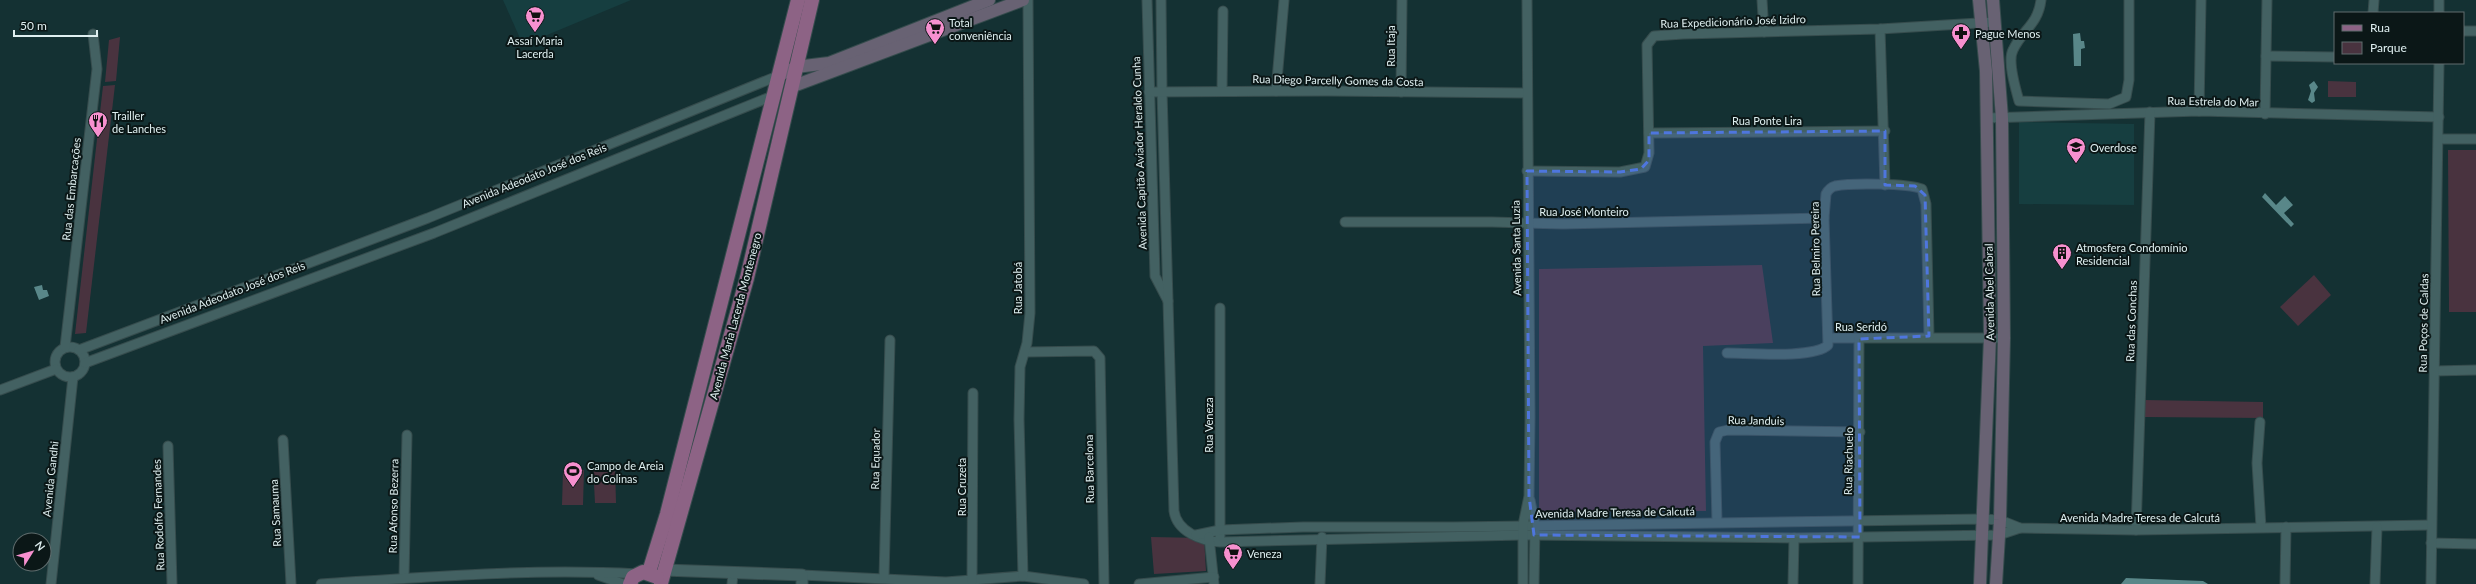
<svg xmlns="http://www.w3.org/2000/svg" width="2476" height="584" viewBox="0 0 2476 584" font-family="Lato,sans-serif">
<rect width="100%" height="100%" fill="#143133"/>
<g fill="#163e40">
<polygon points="503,0 631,0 523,45"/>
<polygon points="2019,122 2134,124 2134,205 2019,204"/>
</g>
<g fill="#49333f">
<polygon points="120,37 116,81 105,82 109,40"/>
<polygon points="2328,81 2356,82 2356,97 2328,97"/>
<polygon points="115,85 86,333 75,334 103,86"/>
<polygon points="2448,150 2476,150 2476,312 2449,312"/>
<polygon points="1762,265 1773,343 1703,346 1706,511 1539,512 1539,269"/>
<polygon points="2314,275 2331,295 2298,326 2280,307"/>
<polygon points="2144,400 2263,402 2263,418 2144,417"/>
<polygon points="593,465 615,466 616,503 595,503"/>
<polygon points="584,470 583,505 562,505 563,471"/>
<polygon points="1151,537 1204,538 1206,571 1154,574"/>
</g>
<g fill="#598789">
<polygon points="2080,33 2081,41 2084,41 2085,48 2081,49 2081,66 2074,66 2073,34"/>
<polygon points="2314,81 2318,87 2314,93 2315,101 2312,103 2308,100 2311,91 2309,85"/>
<polygon points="2265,193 2276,205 2285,196 2293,205 2284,213 2294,224 2291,227 2262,197"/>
<polygon points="42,285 43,290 47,290 49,296 39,300 34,287"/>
<polygon points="2126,578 2203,581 2208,584 2121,584"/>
</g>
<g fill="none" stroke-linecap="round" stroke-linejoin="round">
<g stroke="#364c4d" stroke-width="11">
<g id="minor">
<polyline points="1147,0 1155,276 1168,301"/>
<path d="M1161,0l1,91 12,420c3,21 28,30 46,31l303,-7 271,3 205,-3 21,-7"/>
<polyline points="1762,0 1764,32"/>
<path d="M2041,0c-3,25 -19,30 -28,50 -6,11 3,40 6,51l90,3 17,-7 3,-17v-80"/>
<polyline points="2373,13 2374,0"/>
<polyline points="2439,13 2439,0"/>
<polyline points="1880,29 1885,185"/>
<polyline points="2463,31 2476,31"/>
<polyline points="2266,56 2335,57"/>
<polyline points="1222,91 1223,11"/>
<polyline points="1276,91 1284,0"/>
<polyline points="1149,92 1327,91 1527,93"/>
<polyline points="1401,92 1402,0"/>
<polyline points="2199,111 2201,0"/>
<polyline points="2265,114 2267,0"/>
<polyline points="1987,118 2199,111 2439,117"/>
<polyline points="1649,133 1885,131"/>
<polyline points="2439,139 2476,139"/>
<polyline points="1527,171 1620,172 1645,167 1649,153 1647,45 1654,36 1683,34 1880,29 1995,22"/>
<polyline points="1345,222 1492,222 1563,224 1824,218"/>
<polyline points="1220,308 1220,536"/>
<polyline points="1829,338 2004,338"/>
<circle cx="70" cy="362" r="15"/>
<polyline points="65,347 97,69 93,34"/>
<polyline points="79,350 428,218 780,75"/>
<polyline points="1025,352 1094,351 1100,358 1104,584"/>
<path d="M1727,353c21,0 87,6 101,-8l-4,-127 2,-24c2,-4 5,-7 9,-8 15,-3 73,-3 87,3l4,15 3,132"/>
<polyline points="85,363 434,233 775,95"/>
<polyline points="2434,371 2476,370"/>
<polyline points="0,390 56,369"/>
<polyline points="2260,422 2257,463 2261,527"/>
<polyline points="283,440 291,584"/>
<polyline points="168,446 172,584"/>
<polyline points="1530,500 1535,525 1534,584"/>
<polyline points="1717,522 1715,442 1719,432 1728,430 1860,432"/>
<polyline points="2136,530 2150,112"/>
<polyline points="1196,535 1220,530 1303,527 1453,527 1983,519 2000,520 2020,528 2136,530 2431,525"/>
<polyline points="1209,537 1214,584"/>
<polyline points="2431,543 2476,544"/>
<polyline points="598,575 623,584"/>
<polyline points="802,575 946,582 1023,576 1084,584"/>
<polyline points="1023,576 1019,419 1020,367 1027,343 1030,313 1028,0"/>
<polyline points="404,578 407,435"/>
<polyline points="884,578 890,340"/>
<polyline points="972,581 973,393"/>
<polyline points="51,584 73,377"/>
<path d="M321,584c105,-7 212,-16 317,-10"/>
<polyline points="732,584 733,574"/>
<polyline points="1139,584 1214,577"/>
<polyline points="1320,584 1322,537"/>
<polyline points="1523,584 1523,525 1529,496 1530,417 1527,0"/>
<polyline points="1793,584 1794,538"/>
<polyline points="1858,584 1859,339"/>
<polyline points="2285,584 2286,527"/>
<polyline points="2375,584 2377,527"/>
<polyline points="2431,584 2439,63"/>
</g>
</g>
<g stroke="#364c4d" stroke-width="13">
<polyline id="tertiary" points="664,570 802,575 802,584"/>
</g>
<g stroke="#364c4d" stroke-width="14">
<g id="secondary">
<polyline points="1979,0 1986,71 1990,337 1980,584"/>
<polyline points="1993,0 2002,118 2004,338 2000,520 1996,584"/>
<polyline points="780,75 796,67 829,63 989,0"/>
<polyline points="791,87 1023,0"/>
</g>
</g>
<g stroke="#364c4d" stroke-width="16">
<g id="primary">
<polyline points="649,572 667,514 798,0"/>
<polyline points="661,583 747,278 812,0"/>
<polyline points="630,584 633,577 643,572 657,577"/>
</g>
</g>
<use href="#minor" stroke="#436162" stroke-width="9"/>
<use href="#tertiary" stroke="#436162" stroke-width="11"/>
<use href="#secondary" stroke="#686273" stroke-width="12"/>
<use href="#primary" stroke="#8d6385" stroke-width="14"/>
</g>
<path fill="#4e76de" fill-opacity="0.2" stroke="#4e76de" stroke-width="3" stroke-dasharray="8 5" stroke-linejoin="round" d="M1885,131v54l30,1 10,9 4,141 -70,3 1,198 -326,-2 -5,-39 -2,-325 93,1 21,-3 8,-9v-27z"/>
<defs>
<g id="supermarket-pin" transform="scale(1)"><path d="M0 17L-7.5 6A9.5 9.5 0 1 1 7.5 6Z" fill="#f790cf" stroke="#0b1717"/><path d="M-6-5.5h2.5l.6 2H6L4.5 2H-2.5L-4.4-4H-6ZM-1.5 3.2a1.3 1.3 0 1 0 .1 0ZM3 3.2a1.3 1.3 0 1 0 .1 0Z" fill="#111"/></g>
<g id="pharmacy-pin" transform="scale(1)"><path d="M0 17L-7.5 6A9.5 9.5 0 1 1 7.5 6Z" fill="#f790cf" stroke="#0b1717"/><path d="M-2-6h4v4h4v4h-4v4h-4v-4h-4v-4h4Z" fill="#111"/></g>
<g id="restaurant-pin" transform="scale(1)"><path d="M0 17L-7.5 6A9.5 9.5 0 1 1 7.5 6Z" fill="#f790cf" stroke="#0b1717"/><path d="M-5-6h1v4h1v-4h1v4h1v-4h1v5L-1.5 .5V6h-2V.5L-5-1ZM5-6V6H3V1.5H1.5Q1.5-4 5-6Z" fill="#111"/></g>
<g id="school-pin" transform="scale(1)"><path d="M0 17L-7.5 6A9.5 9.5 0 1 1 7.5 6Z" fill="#f790cf" stroke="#0b1717"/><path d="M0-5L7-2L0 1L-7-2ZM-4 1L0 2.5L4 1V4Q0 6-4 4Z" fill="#111"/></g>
<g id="building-pin" transform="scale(1)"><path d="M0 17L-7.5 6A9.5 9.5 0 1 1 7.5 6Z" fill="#f790cf" stroke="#0b1717"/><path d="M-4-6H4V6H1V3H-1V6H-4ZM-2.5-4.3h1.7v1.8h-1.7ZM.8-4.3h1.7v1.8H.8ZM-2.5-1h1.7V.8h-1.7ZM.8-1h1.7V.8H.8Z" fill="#111"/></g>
<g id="stadium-pin" transform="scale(1)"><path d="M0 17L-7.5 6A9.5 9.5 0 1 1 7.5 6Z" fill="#f790cf" stroke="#0b1717"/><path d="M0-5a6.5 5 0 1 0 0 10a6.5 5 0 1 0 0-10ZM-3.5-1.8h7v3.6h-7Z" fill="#111"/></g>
</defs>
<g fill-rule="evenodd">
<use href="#supermarket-pin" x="535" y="16"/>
<use href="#supermarket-pin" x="935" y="28"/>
<use href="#pharmacy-pin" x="1961" y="33"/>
<use href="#restaurant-pin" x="98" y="121"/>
<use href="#school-pin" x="2076" y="147"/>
<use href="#building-pin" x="2062" y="253"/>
<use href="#stadium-pin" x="573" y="471"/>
<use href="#supermarket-pin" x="1233" y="553"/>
</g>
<g text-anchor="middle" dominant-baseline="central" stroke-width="4" stroke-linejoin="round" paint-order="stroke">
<g font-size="11" fill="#dfeff0" stroke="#0b1717">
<text transform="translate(1733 21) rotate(-2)">Rua Expedicionário José Izidro</text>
<text transform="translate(1390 46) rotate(-90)">Rua Itaja</text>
<text transform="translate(1338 80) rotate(1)">Rua Diego Parcelly Gomes da Costa</text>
<text transform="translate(2213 101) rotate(1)">Rua Estrela do Mar</text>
<text x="1767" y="120">Rua Ponte Lira</text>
<text transform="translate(1139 153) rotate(-92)">Avenida Capitão Aviador Heraldo Cunha</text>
<text transform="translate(534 175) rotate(-22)">Avenida Adeodato José dos Reis</text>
<text transform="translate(71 189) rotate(-84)">Rua das Embarcações</text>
<text x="1584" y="211">Rua José Monteiro</text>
<text transform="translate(1516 248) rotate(-91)">Avenida Santa Luzia</text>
<text transform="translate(1815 249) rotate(-91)">Rua Belmiro Pereira</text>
<text transform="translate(1017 288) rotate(-90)">Rua Jatobá</text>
<text transform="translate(232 292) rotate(-21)">Avenida Adeodato José dos Reis</text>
<text transform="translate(1989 292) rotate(-91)">Avenida Abel Cabral</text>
<text transform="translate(735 316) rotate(-75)">Avenida Maria Lacerda Montenegro</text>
<text transform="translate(2131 321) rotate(-88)">Rua das Conchas</text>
<text transform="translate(2423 323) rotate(-89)">Rua Poços de Caldas</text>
<text x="1861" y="326">Rua Seridó</text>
<text transform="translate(1756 420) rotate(1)">Rua Janduis</text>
<text transform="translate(1208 425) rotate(-90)">Rua Veneza</text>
<text transform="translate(875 459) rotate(-89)">Rua Equador</text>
<text transform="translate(1848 461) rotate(-89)">Rua Riachuelo</text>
<text transform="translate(1089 469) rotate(-91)">Rua Barcelona</text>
<text transform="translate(50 479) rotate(-84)">Avenida Gandhi</text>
<text transform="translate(961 487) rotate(-90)">Rua Cruzeta</text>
<text transform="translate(393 506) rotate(-89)">Rua Afonso Bezerra</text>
<text transform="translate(1615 512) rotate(-1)">Avenida Madre Teresa de Calcutá</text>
<text transform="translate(275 513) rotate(-93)">Rua Samauma</text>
<text transform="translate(158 515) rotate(-92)">Rua Rodolfo Fernandes</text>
<text x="2140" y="517">Avenida Madre Teresa de Calcutá</text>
</g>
<g font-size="11" fill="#dfeff0" stroke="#0b1717" text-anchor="start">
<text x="949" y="22">Total<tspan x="949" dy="13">conveniência</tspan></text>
<text x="1975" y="33">Pague Menos</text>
<text x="535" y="40" text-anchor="middle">Assaí Maria<tspan x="535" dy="13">Lacerda</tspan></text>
<text x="112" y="115">Trailler<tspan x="112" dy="13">de Lanches</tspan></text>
<text x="2090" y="147">Overdose</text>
<text x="2076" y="247">Atmosfera Condomínio<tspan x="2076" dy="13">Residencial</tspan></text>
<text x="587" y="465">Campo de Areia<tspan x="587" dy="13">do Colinas</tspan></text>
<text x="1247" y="553">Veneza</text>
</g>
</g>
<rect x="2334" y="12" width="130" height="52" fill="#0b1717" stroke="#606d6e"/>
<rect x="2342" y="25" width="20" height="6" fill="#8d6385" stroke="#606d6e"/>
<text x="2370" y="32" font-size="12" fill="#dfeff0">Rua</text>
<rect x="2342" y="42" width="20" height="12" fill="#49333f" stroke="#606d6e"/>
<text x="2370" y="52" font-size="12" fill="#dfeff0">Parque</text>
<g transform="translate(32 552) rotate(53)"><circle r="19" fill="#0b1717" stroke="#606d6e"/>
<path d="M0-3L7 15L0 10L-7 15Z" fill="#f790cf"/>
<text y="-6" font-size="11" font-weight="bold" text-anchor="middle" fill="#dfeff0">N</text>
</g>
<path d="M14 30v6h83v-6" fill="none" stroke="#dfeff0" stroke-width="2"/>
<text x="20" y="30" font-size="12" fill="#dfeff0" stroke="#0b1717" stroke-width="3" paint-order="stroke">50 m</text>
</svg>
